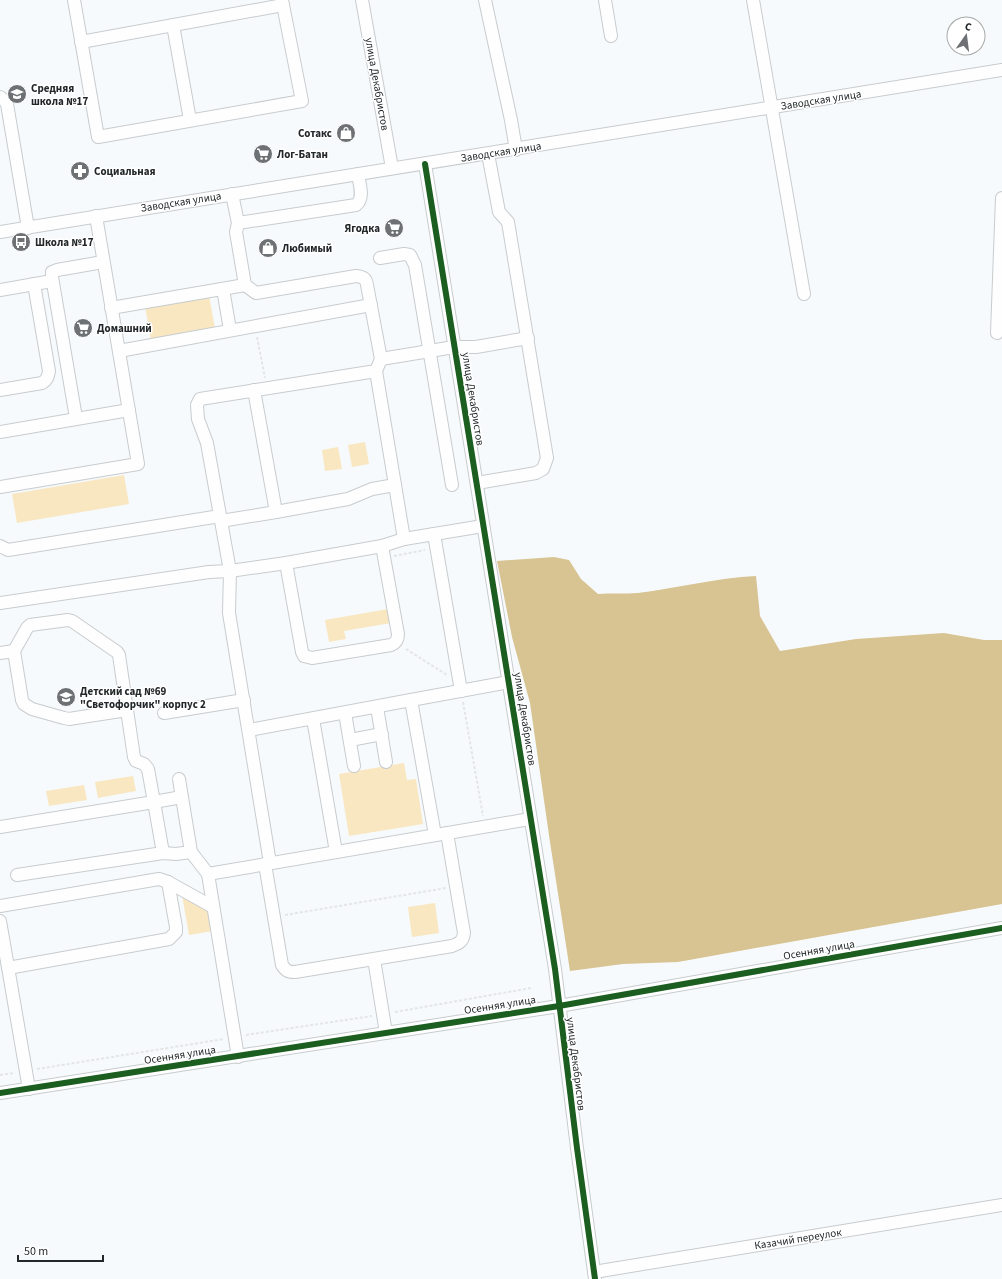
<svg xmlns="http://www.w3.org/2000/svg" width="1002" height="1279" viewBox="0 0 1002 1279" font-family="'Source Sans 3',sans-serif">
<rect width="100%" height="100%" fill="#f7fafc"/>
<g fill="#f8e7c1">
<polygon points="209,295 215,329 151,340 145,306"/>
<polygon points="365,442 369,464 352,467 348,445"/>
<polygon points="338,447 342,469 325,471 322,450"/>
<polygon points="124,475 129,504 17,523 12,494"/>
<polygon points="388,609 391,623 344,631 346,639 329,642 325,620"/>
<polygon points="404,763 407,780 416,779 423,824 349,836 339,774"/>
<polygon points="133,776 136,791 98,798 95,782"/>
<polygon points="84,785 87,800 49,806 46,791"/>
<polygon points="182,895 209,910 213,931 189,935"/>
<polygon points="435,903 439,933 412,937 408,907"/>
</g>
<path fill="#d8c392" d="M554,557l15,3 12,19 17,15c13,-1 27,0 40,-1 39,-5 78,-15 118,-17l4,40 20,35 76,-12 88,-6 40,7h18v264l-324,58 -55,2 -53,7 -20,-129 -20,-139 -18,-66 -15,-76z"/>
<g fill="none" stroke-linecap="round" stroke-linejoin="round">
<g stroke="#c8ccce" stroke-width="14">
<g id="minor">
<polyline points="74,0 98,137 302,101 282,0"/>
<polyline points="362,0 392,168"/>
<polyline points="485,0 511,120 516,150"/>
<polyline points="605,0 611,36"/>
<polyline points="753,0 804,294"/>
<polyline points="173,25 190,120"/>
<polyline points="81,42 283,5"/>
<polyline points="0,97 5,101 7,104 28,228"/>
<polyline points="425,164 555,969 577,1148 595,1279"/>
<path d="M232,194l6,29 -2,9 9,53 11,8 100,-17c7,1 10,2 11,9l14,74"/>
<path d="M238,223l118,-18c9,-7 3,-22 2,-31"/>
<polyline points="0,232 1002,70"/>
<polyline points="380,258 404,254 410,255 415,265 452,485"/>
<polyline points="223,289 230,330"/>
<polyline points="0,290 52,281"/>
<polyline points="111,308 245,285"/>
<polyline points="997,333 1002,198"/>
<polyline points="119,351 371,305"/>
<polyline points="376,371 404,539"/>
<path d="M0,390l42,-7c5,-3 6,-6 7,-12l-15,-87"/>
<polyline points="254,390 276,512 348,499 372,489 395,485"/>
<polyline points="76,418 52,277 52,272 57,270 103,262"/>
<polyline points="0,432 129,410"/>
<polyline points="477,483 536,473 543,469 547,458 508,222 499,212 488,154"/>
<polyline points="0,487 138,464 96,216"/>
<polyline points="221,521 276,512"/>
<polyline points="434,534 461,691"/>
<polyline points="0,546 8,550 220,516"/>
<path d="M286,563l16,89 2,4 8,2 79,-13c5,-2 7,-5 7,-11l-16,-88"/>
<polyline points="0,603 209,572 230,571 286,563 382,546 404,539 483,526"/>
<polyline points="14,651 27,628 30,625 68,620 72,621 117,652 119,655 127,710"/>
<polyline points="0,653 14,651 22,700 24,704 32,709 64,718 69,719 127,710 134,757 136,761 144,764 148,769 154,802 182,797"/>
<polyline points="411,700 509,682"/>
<polyline points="377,707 386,762"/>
<polyline points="164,713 244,700"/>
<polyline points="345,713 354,766"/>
<polyline points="313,719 336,852"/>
<polyline points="249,730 411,700 435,835"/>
<polyline points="350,740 382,734"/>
<polyline points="179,779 191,852"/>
<polyline points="0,827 154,802 163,853"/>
<polyline points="270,863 229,613 230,571 207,443 198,419 197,405 200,399 376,371 381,359 454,347 476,347 528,338"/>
<path d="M265,864l17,101c4,6 6,7 13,7l157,-26c8,-3 11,-5 12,-13l-17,-100"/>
<polyline points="208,874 530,819"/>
<polyline points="17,875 163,853 176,854 191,852 208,874 238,1057"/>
<polyline points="0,906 159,879 168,882 213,907"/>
<polyline points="0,921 29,1089"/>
<polyline points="374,959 386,1033"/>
<polyline points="8,968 169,939 176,932 176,927 168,882"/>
<polyline points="0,1093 559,1006 1002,928"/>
<polyline points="594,1272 1002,1205"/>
</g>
</g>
<g stroke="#e3e5e6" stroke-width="2" stroke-dasharray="3 2" stroke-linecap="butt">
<polyline points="257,337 265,378"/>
<polyline points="394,556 425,550"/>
<polyline points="406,649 447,675"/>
<polyline points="463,702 483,816"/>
<polyline points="285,915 446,888"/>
<polyline points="395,1012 531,988"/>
<polyline points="246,1035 372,1016"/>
<polyline points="37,1069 224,1039"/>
<polyline points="0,1075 15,1073"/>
</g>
<use href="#minor" stroke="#fefeff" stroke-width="12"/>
<g stroke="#fff" stroke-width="8">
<g id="cycleway">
<polyline points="425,164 555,969 577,1148 595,1279"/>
<polyline points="0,1093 559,1006 1002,928"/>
</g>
</g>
<use href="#cycleway" stroke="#1b5e20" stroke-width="6"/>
</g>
<defs>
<g id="school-disc" transform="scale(1)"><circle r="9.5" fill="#6d7173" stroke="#fff"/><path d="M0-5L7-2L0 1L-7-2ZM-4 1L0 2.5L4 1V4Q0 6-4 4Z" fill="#fff"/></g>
<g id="shop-disc" transform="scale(1)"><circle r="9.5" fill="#6d7173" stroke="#fff"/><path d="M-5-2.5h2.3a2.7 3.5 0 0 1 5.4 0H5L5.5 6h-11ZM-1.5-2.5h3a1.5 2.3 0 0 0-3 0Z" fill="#fff"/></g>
<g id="supermarket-disc" transform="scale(1)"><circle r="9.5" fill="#6d7173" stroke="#fff"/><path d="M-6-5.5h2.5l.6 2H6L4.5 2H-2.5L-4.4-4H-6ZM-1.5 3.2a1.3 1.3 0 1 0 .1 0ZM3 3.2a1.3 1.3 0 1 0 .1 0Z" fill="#fff"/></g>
<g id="pharmacy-disc" transform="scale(1)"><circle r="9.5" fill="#6d7173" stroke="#fff"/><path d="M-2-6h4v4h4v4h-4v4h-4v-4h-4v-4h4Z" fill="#fff"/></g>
<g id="bus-disc" transform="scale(1)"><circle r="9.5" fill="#6d7173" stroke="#fff"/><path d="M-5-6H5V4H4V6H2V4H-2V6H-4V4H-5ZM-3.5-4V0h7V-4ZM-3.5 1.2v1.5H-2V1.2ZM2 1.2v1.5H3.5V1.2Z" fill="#fff"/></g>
</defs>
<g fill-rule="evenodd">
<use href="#school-disc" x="17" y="94"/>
<use href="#shop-disc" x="346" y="133"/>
<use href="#supermarket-disc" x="263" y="154"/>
<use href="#pharmacy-disc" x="80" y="171"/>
<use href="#supermarket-disc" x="394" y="228"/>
<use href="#bus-disc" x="21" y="242"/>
<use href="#shop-disc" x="268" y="248"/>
<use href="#supermarket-disc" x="83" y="328"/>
<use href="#school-disc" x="66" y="697"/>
</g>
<g text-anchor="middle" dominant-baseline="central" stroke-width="3" stroke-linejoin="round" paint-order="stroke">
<g font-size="11" fill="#222729" stroke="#fff">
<text transform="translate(377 84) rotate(80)">улица Декабристов</text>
<text transform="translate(821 100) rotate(-9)">Заводская улица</text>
<text transform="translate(501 152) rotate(-9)">Заводская улица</text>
<text transform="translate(181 202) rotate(-9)">Заводская улица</text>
<text transform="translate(473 399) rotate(81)">улица Декабристов</text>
<text transform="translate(525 719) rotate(81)">улица Декабристов</text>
<text transform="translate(819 950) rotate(-10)">Осенняя улица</text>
<text transform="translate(500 1005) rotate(-9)">Осенняя улица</text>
<text transform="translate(180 1055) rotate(-9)">Осенняя улица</text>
<text transform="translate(576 1064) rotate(83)">улица Декабристов</text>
<text transform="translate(798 1239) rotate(-9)">Казачий переулок</text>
</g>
<g font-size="11" font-weight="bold" fill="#222729" stroke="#fff" text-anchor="start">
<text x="31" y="88">Средняя<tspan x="31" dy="13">школа №17</tspan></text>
<text x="332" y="133" text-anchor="end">Сотакс</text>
<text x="277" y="154">Лог-Батан</text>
<text x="94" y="171">Социальная</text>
<text x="380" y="228" text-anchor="end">Ягодка</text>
<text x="35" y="242">Школа №17</text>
<text x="282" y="248">Любимый</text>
<text x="97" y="328">Домашний</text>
<text x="80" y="691">Детский сад №69<tspan x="80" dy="13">"Светофорчик" корпус 2</tspan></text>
</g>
</g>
<g transform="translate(966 36) rotate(14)"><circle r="19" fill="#ffffff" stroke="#a7a9a9"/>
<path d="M0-3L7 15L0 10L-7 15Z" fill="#6d7173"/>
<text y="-6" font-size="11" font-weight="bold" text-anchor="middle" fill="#222729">С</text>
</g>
<path d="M18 1255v6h85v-6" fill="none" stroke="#222729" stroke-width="2"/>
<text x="24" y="1255" font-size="12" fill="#222729" stroke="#ffffff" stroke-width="3" paint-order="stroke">50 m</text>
</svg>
